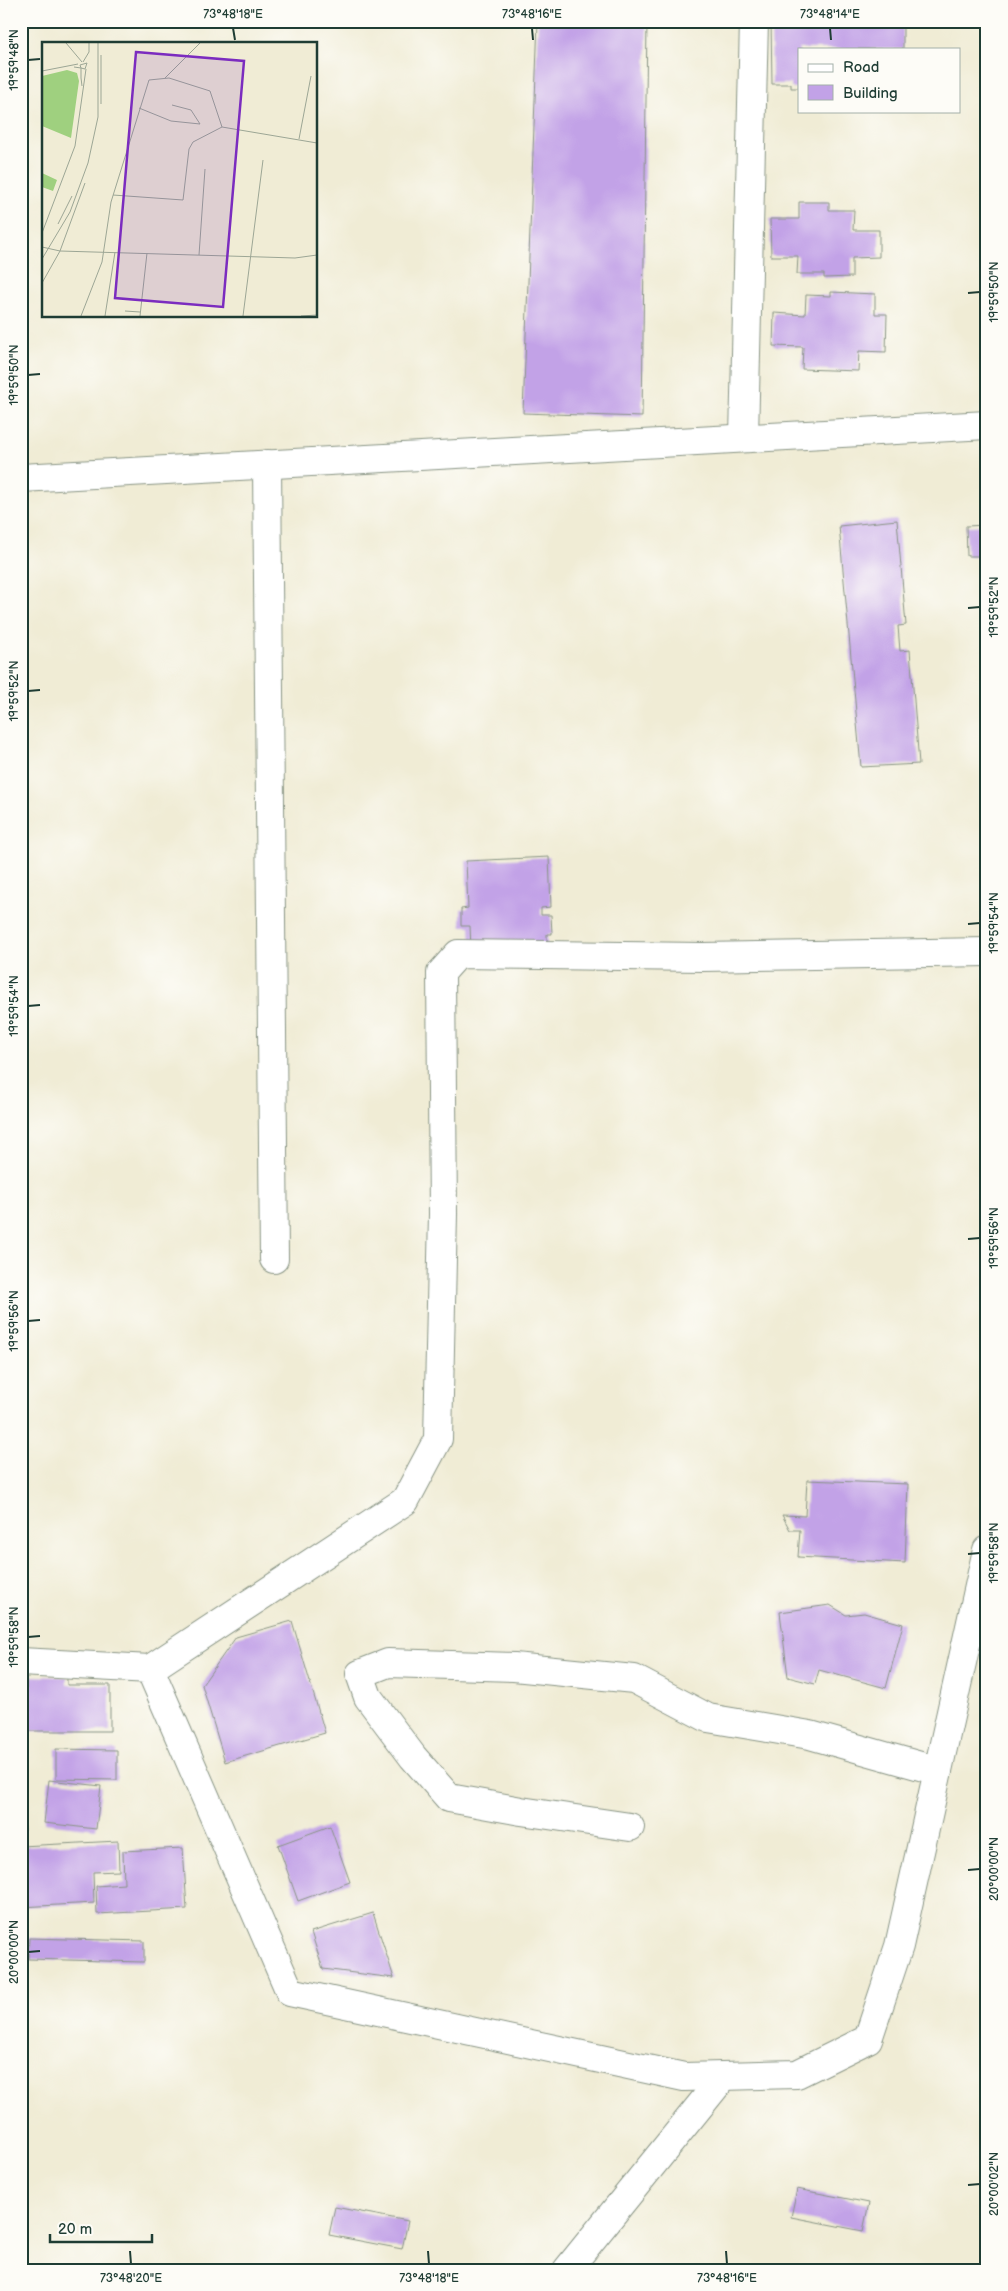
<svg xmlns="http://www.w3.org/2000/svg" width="1008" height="2291" viewBox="0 0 1008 2291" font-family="'Balsamiq Sans',sans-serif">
<rect width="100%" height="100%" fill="#fdfcf7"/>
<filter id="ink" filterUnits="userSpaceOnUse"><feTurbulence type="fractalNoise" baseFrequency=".02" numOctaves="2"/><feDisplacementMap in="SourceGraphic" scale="10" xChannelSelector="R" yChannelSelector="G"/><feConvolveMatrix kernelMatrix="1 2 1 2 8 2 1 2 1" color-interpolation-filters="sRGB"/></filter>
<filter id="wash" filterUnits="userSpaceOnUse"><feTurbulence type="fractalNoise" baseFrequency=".0096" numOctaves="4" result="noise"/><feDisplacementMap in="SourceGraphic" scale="20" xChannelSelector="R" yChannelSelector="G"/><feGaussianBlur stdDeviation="1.12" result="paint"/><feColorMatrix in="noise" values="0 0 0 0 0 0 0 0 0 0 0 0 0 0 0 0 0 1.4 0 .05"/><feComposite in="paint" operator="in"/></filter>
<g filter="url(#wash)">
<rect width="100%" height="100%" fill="#f0ecd5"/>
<g id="blocks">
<g fill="#c2a2e7">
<polygon points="538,21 647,21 642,417 523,413"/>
<polygon points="771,21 903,21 903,49 799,49 799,88 791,88 791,84 772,84"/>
<polygon points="799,202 829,202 829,210 854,210 853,230 879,230 879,257 852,258 852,277 824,278 824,274 797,274 798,256 771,256 770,219 799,219"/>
<polygon points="831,292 875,294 875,314 887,314 886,352 859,351 858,371 802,369 803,347 773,346 774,313 805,315 806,295 831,296"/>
<polygon points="897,520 906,625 898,626 900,651 910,650 919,764 861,767 839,526"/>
<polygon points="987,525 987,556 967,556 966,526"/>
<polygon points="549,857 551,907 541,908 541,915 551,915 552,934 547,934 547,946 471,949 470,926 461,926 461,909 468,908 466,861"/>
<polygon points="807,1480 908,1484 905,1563 798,1557 800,1530 790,1530 782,1515 805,1516"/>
<polygon points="830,1605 846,1615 864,1613 903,1624 886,1688 819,1670 815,1684 788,1677 780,1612"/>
<polygon points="292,1621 325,1733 225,1762 202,1685 236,1637"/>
<polygon points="26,1676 67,1677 67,1685 110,1685 110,1731 26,1731"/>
<polygon points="56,1749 117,1750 117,1780 56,1779"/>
<polygon points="49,1780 101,1786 96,1829 44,1823"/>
<polygon points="21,1790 25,1830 21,1830"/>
<polygon points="330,1826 350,1882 298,1901 278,1845"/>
<polygon points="118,1841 119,1871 93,1872 94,1903 21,1907 21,1846"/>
<polygon points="183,1848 187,1909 97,1914 96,1886 124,1884 123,1851"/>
<polygon points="373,1913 394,1978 323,1969 311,1932"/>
<polygon points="29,1938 144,1941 144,1962 28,1959"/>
<polygon points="797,2189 869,2203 863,2231 791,2217"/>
<polygon points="335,2207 408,2221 402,2249 329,2235"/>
<polygon points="790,2266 790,2270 759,2270 759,2268"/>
</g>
</g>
</g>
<g filter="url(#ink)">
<use href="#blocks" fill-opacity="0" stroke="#889484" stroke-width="1"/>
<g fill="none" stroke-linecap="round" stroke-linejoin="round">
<g stroke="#889484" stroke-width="30">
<g id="minor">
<polyline points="744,437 754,21"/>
<polyline points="267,464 274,1259"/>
<polyline points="21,478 987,425"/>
<polyline points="21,1662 150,1669 290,1992 684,2077 797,2074 868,2039 899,1946 987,1550"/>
<polyline points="150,1669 405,1501 438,1439 443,1214 441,973 458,954 703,957 987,952"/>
<polyline points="630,1827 521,1811 449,1798 413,1757 368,1697 360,1674 388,1663 514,1667 634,1679 708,1718 810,1735 938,1771"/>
<polyline points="567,2270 724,2076"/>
</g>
</g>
<use href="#minor" stroke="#fff" stroke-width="28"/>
</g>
</g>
<path fill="none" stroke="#1f3d34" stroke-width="2" d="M233,28l2,12M532,28l1,12M830,28l1,12M28,60l12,-1M968,293l12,-1M28,375l12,-1M968,608l12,-1M28,691l12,-1M968,924l12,-1M28,1006l12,-1M968,1239l12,-1M28,1321l12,-1M968,1554l12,-1M28,1637l12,-1M968,1870l12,-1M28,1952l12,-1M968,2185l12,-1M130,2251l1,13M428,2251l1,13M726,2251l1,13"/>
<g transform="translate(42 42)">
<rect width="275" height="275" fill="#f0ecd5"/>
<path d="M25,28l10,3 2,8 -8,57 -29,-12v-50zM0,131l15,7 -4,11 -11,-4z" fill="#9fd07f"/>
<path fill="none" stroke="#9ca695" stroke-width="1" d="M24,1l16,19M59,13v49M41,20l6,-10v-9M32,25l7,1 4,1 2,-6 -7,2 1,3v10l1,8M0,29l36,-7M123,36l35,-35M97,66l32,13 29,3 -9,-14 -19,-5M257,97l12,-63M71,153l70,5 6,-51 4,-7 29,-15M16,182l14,-28M0,191l33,-87 11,-77M0,205l18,4 235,7 22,-3M157,213l6,-86M0,217l28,-47 18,-49 10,-46v-74M0,241l18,-32 25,-68M83,269l15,1M39,274l21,-54 9,-60 38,-122 20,-2 41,13 12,36 95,16M63,274l10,-64M98,274l7,-63M201,274l20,-156M259,274l16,-1"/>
<path fill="#7b2cbf" fill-opacity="0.15" stroke="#7b2cbf" stroke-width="2.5" d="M94,10l108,9 -21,246 -108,-9z"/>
<rect width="275" height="275" fill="none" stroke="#1f3d34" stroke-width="2.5"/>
</g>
<rect width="1008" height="2291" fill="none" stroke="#fdfcf7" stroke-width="55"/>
<rect x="798" y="48" width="162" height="65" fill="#fdfcf7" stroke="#a4b0a9"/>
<rect x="808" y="64" width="25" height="8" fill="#ffffff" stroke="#a4b0a9"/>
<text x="843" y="72" font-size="15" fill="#1f3d34">Road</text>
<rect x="808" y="85" width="25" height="15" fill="#c2a2e7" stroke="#a4b0a9"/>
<text x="843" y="98" font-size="15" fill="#1f3d34">Building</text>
<path d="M50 2234v8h102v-8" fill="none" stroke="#1f3d34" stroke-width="2.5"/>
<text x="58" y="2234" font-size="15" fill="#1f3d34" stroke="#fdfcf7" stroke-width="4" paint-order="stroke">20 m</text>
<rect x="28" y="28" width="952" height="2236" fill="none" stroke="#1f3d34" stroke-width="2"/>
<g font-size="12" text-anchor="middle" fill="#1f3d34">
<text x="233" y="18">73°48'18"E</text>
<text x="532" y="18">73°48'16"E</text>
<text x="830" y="18">73°48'14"E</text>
<text transform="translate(14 60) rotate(-90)" y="4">19°59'48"N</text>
<text transform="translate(994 292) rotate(-90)" y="4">19°59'50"N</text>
<text transform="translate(14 375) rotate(-90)" y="4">19°59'50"N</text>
<text transform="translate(994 607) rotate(-90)" y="4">19°59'52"N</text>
<text transform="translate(14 691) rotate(-90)" y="4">19°59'52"N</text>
<text transform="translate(994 923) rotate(-90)" y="4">19°59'54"N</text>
<text transform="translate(14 1006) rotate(-90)" y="4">19°59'54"N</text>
<text transform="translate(994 1238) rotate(-90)" y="4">19°59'56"N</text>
<text transform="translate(14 1321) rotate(-90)" y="4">19°59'56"N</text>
<text transform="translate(994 1553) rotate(-90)" y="4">19°59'58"N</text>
<text transform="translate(14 1637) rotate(-90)" y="4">19°59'58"N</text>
<text transform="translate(994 1869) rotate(-90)" y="4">20°00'00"N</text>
<text transform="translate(14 1952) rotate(-90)" y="4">20°00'00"N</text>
<text transform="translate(994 2184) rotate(-90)" y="4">20°00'02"N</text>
<text x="131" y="2282">73°48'20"E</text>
<text x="429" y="2282">73°48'18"E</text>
<text x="727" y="2282">73°48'16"E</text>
</g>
</svg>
